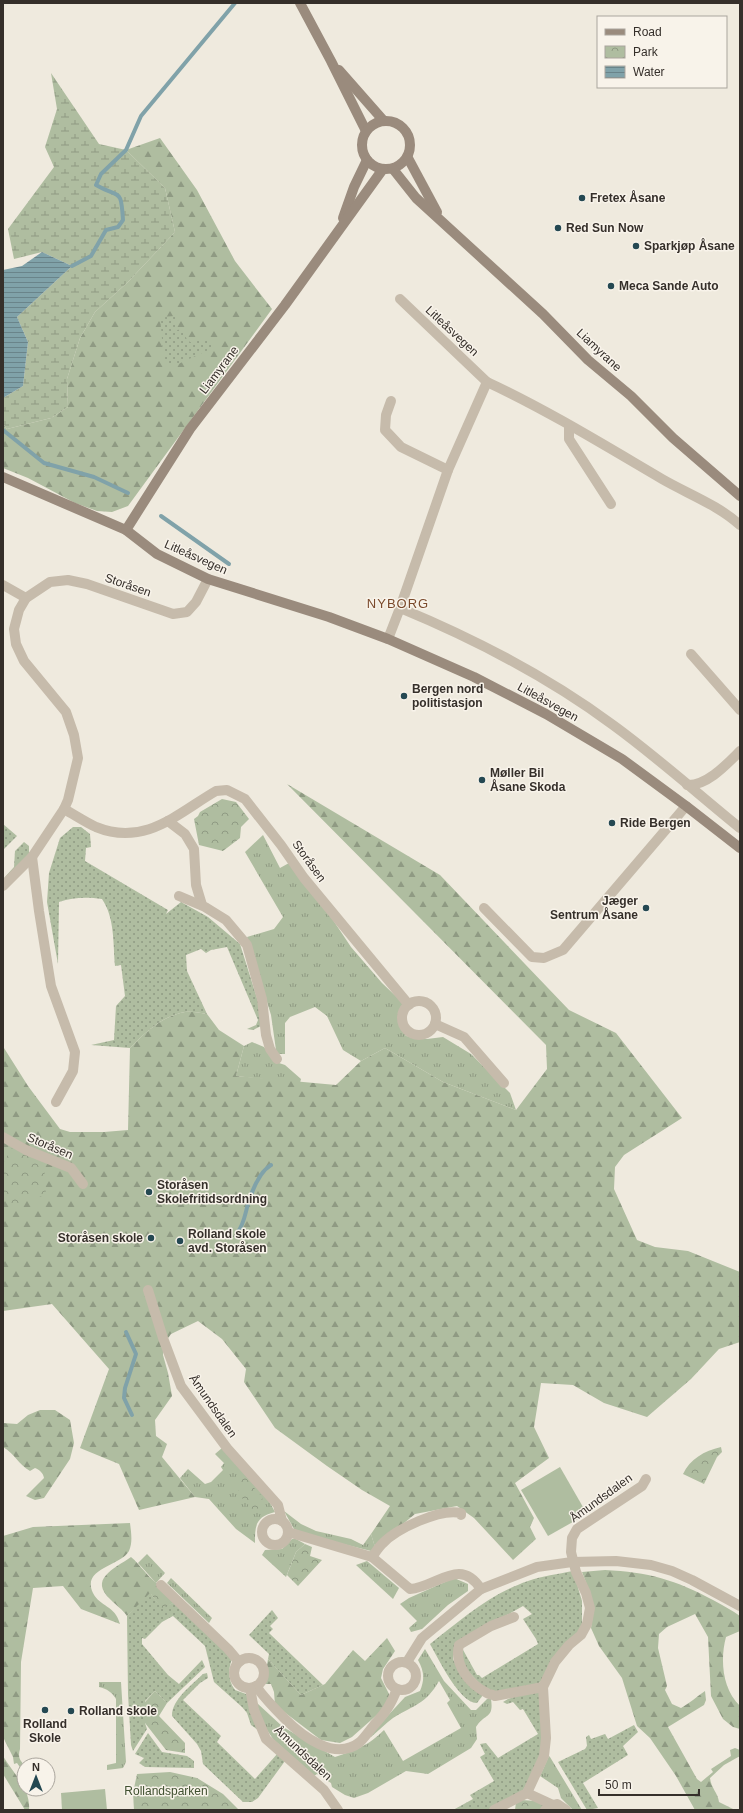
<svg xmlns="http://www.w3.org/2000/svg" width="743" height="1813" viewBox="0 0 743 1813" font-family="Arial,sans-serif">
<defs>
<pattern id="grass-tufts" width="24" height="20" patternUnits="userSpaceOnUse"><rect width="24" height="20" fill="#afbda0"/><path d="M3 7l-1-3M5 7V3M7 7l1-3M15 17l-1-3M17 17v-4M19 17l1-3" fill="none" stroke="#8f9a83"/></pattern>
<pattern id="forest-firs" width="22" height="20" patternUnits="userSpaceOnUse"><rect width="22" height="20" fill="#afbda0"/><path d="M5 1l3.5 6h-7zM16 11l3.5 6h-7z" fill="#8f9a83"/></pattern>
<pattern id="wetland-marsh" width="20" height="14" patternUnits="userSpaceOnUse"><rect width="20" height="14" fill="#afbda0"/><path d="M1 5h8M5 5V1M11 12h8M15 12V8" fill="none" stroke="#8f9a83"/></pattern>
<pattern id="park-crowns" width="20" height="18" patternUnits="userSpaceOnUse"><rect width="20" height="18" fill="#afbda0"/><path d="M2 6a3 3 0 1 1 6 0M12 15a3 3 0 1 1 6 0" fill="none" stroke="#8f9a83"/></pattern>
<pattern id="garden-dots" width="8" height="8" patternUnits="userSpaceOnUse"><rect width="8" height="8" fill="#afbda0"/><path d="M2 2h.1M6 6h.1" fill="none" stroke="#8f9a83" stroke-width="1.8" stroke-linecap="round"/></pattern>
<pattern id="water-rules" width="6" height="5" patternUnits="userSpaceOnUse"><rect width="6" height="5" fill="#80a2a9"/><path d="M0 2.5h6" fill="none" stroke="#6a848a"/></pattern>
</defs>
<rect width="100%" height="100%" fill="#efeade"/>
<g fill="url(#grass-tufts)">
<polygon points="263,835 280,868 289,863 327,911 351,947 382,983 404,1004 399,1022 406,1036 427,1039 443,1037 471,1054 510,1093 516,1110 443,1082 385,1048 361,1061 343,1050 327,1016 315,1007 290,1017 285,1023 285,1054 278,1054 276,1050 271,1015 247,937 274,929 283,917 245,852"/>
<polygon points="252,1042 264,1047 273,1059 279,1063 285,1065 301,1079 300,1083 236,1076 244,1046"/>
<path d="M222,1448l47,53 6,11c-20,5 -20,14 -20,31l-19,-14 -27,-30 -14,-2 -15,-19 8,-9 17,15 6,-2 12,-12 -2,-3 3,-4 -9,-9z"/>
<polygon points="284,1511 301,1524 316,1531 351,1539 363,1545 371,1534 375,1547 371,1551 307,1535 294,1529"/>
<polygon points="292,1539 296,1539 305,1544 296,1552 286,1577 262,1555 265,1550 282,1549"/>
<polygon points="147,1554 165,1573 156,1583 138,1563"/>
<polygon points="367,1561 399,1588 393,1599 356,1565"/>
<polygon points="171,1578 212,1618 209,1623 167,1583"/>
<polygon points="454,1578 468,1584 468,1591 448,1605 422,1629 411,1632 409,1628 417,1621 400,1604 409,1598"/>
<path d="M425,1649l19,32 27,29h5l11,-11h4c3,20 -6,14 -15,28l1,12 -6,9 -43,26 -22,-3 -38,22 -14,5 -9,-3 -13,-8 -1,-4 -14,-9 -3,2 -41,-37 -12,-18 -4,-18 26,24 52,30c21,-7 33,-11 49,-27l19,31 58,-33 -14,-25 3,-3 -11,-19c-13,23 -25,24 -46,37 -8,6 -14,12 -22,19v-3l34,-37 15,-6c5,-12 4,-20 -2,-31z"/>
<path d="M99,1682h22l5,80 -3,6 -16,2v-5l9,-2v-64c-4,-7 -9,-10 -17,-12z"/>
<polygon points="549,1756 550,1757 582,1810 573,1810 561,1798 558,1788 540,1776"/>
</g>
<g fill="url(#forest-firs)">
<polygon points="160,138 197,190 235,261 272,309 128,506 112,512 97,511 75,503 28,478 3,468 3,424 7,429 51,418 68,407 67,379 80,338 95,312 128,282 175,232 165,188 126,150"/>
<path d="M287,784l153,91 129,135 47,23 66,85 -58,37 -9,12 -1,22 23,51 18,7 33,4 52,21v70l-21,7 -28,30 -44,38 -43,-14 -31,-18 -32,-2 -7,44 15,31 -34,25 19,35 -4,9 6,12 -23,21 -39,-42 -17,-12 -42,8 -40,33 -4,-13 19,-28 -28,-16 -35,-24 -52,-38 -31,-46 2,-13 -24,-30 -24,-18 -27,13 -7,10 -1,11 5,18 4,23 -17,24 1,16 11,8 -5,13 33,40 -56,13 -20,-46 -39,-16 29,-79 -57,-65 -49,7v-270l1,7 24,38 32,43 10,3h34l24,-2 2,-82c16,-16 32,-32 55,-36 7,-1 15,1 22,2l12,16 25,16 -8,30 100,9 25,-24 24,-13 58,34 73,28 31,-41 -1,-24z"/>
<path d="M40,1410h15l15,10 4,23 -4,16 -26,39 -9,2 -9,-4 18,-18c-1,-5 -4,-8 -9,-10l-5,3c-12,-7 -15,-17 -27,-24v-24l14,1 11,-9z"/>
<path d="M130,1523c1,9 3,19 -1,28 -8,15 -48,17 -36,42 7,14 22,12 27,31l-39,-15 -18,-23 -30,2 -12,74 -1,87c-2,7 -1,12 5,16l-1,8 -7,-10 -3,1 -1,-7 -10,-20v-201l30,-9z"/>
<path d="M131,1557c9,7 20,25 30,28l-34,31c-4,-6 -11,-11 -16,-16 -23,-21 3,-31 20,-43z"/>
<path d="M605,1570c43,2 71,10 108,30 9,5 19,10 27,16v15l-14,6c-6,22 -4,52 14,69v23l-7,-2 -10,-8 -12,-23 -3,-59 -13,-23 -28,13 -8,7 -1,14 9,38 -2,4 7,14 9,4c9,-5 15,-11 24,-17l1,9 -2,5 -36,22 29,52 4,3 12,-10 -2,-3 20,-13 -1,-6 5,-2 5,2v6l-16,9 -14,13c1,10 8,15 9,24l16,8h-40l-19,-34 -26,-38 -13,-12 -15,-48 -23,-32 -8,-18 2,-14 -3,-21 -8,-21z"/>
<polygon points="387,1638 395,1651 383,1669 381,1678 389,1694 388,1705 352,1737 340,1743 321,1740 275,1705 274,1692 271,1684 264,1684 268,1659 301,1695 325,1684 353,1650 365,1661"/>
<path d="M3,1756c10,17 28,33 26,54h-4l-22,-36z"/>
</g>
<polygon fill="url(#wetland-marsh)" points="51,73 99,144 126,150 165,188 175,232 128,282 95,312 80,338 67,379 68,407 51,418 7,429 3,424 3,398 23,386 28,342 17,317 72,266 42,252 14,259 8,229 54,167 45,147 57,109"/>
<g fill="url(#park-crowns)">
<polygon points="222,799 236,802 249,819 241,827 240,838 223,851 199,845 194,819 198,816 200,812"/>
<polygon points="11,1148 44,1162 46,1195 9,1206 3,1196 3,1164"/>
<path d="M721,1447l1,5 -5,5 -13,27 -21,-10c7,-15 21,-23 38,-27z"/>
<path d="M244,1476l18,21 1,7 -9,8c-6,-12 -19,-13 -15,-31z"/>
<polygon points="305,1544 312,1547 310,1556 322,1560 298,1586 287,1575 296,1552"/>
<polygon points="161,1585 175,1602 162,1609 150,1593"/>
<polygon points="155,1691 167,1703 159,1716 185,1743 185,1753 166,1750 145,1723 145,1702"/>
<polygon points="170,1772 197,1778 223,1794 239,1810 134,1810 133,1793 137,1774"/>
<polygon points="521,1800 536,1801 545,1804 542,1810 515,1810 516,1802"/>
</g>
<g fill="url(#garden-dots)">
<path d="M175,316h8l-10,4 4,10 6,-1 4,11 5,3c10,-6 16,-4 23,4l-39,18 -12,-3 -4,-45z"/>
<polygon points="3,824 17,836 4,849 3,848"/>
<path d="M73,827h8l9,7 1,13 -5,1 -1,13 83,49 -2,4 15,-12 27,15 32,27 22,70 -1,12 -8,4 -6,-1 9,-4 2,-5 -31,-73 -16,3 -5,3 -5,-4 -15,6 1,16 20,43c-7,-1 -15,-3 -22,-2 -23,4 -39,20 -55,36l-39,-3 23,-5 2,-34 9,-10 -4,-31 -6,1c-2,-22 0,-48 -13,-67 -15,-2 -28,-2 -43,3l-1,62 -11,-62 2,-29 11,-35z"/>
<polygon points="24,842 29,846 29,857 3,879 14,867 15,851"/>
<path d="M573,1571l9,30v26l-38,51 -5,5 -39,10 -15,-4 -22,-23 -1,-18 15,27h2l3,3 56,-34 -2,-5 -13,-20 9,-5 -9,-8 -68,38 -2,15 6,12 24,24 -6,8c-17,1 -39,-45 -47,-59 31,-24 60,-50 98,-63 14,-5 30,-7 45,-10z"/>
<path d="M150,1593l12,15 13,-6 57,57c-4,10 -4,22 3,31l11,4 2,3 10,33 -7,-5 -4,-12 -5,-6 -28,-25 -9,-36 -32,-30 -11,6 -17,17 -3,-1v6l26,31 11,9 23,-24 3,7 -38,36 -12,-12 -10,10v22l2,6 -14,22 -2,-6 -3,-51 -1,-78z"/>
<polygon points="272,1610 278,1618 270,1626 273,1629 269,1633 323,1685 301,1695 268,1659 269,1654 249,1635"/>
<path d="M207,1673l1,5 -8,5 -17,17 38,36 -4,6 38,37 23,-26 7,8 -27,37 -6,4h-9l-40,-38 -2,-13 -4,-7 -25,-28c0,-17 20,-31 31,-42z"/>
<polygon points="543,1687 546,1737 533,1775 521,1793 489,1810 453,1810 473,1799 470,1795 494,1781 480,1757 485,1754 480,1744 486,1743 498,1758 538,1734 523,1709 520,1710 513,1702 507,1704 503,1702 508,1699"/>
<polygon points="634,1725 638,1732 623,1746 628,1755 583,1783 598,1808 587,1810 558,1762 585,1749 587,1746 586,1737 589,1735 591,1739 605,1734 608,1739"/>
<polygon points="148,1733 162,1752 187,1756 194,1761 194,1768 145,1767 139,1763 144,1758 135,1754"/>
</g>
<g fill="#afbda0">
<polygon points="193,1228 230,1240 225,1254 189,1242"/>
<polygon points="560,1467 587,1514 548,1536 521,1490"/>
<polygon points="105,1789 107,1810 62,1810 61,1793"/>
</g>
<polygon fill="url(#water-rules)" points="42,252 72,266 17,317 28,342 23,386 3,398 3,270 22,266"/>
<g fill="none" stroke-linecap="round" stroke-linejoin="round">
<g stroke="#80a2a9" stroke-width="4">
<path d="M72,266l19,-10 15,-26 12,-3 5,-7c-2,-33 -3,-21 -27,-35l5,-11 25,-24 15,-34 94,-113"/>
<polyline points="3,430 44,463 94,477 128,493"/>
<polyline points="161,516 229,564"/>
<path d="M237,1233c7,-8 8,-19 11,-29 4,-13 11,-32 23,-39"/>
<polyline points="126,1332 136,1354 125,1388 124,1398 132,1415"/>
</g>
<g stroke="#c6bbab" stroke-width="10">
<path d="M487,382c60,28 117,63 175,97 26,15 56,26 78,46"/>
<polyline points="391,401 386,415 385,430 401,447 448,470"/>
<polyline points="569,426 569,439 611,504"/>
<polyline points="3,585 26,598"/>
<path d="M400,608c75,31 148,69 213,117 44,32 85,69 127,103"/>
<polyline points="388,639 400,608 448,470 487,382 400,299"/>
<polyline points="691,654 740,710"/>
<path d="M687,785c20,1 40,-21 53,-34"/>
<path d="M64,809c11,6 21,13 32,18 49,20 82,-14 120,-36l11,-1 18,9 36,46 23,33 105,127"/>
<polyline points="168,821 185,834 194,849 196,885 202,905"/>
<polyline points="32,857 39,911 51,986 75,1052 73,1071 56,1102"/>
<polyline points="3,886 32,857 64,809 68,800 78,758 74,735 66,712 24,661 16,644 14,629 19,610 26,598 50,582 68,580 87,584 173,614 187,612 196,602 208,579"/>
<polyline points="179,896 205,907 226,920 247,945 262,999 266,1035 270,1049 277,1059"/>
<polyline points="484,908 532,957 544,958 563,950 686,806"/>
<circle cx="419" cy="1018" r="17"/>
<polyline points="435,1024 464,1037 504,1083"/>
<polyline points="3,1137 26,1150 71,1168 83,1184"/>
<polyline points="148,1290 163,1338 181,1386 227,1448 278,1505 282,1521"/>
<circle cx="275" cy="1532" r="13"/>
<path d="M288,1532l84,25 38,32c27,-2 50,-33 71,0l56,-22 35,-5 44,-1 35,4 21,6 20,9 48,26"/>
<path d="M372,1557c3,-4 6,-9 10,-13 14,-15 58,-36 79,-31v2"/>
<polyline points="161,1585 228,1649 239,1662"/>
<path d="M514,1617l-23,9 -32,19c-5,20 10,39 28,48 3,2 5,1 8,3l48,-9"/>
<circle cx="249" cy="1673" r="15"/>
<circle cx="402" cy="1676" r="14"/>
<polyline points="407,1662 422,1638 481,1589"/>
<path d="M256,1686c8,12 18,22 28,32 18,18 51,44 76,24 5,-5 10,-12 14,-17 11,-12 17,-20 23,-36"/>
<polyline points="250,1688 254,1710 266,1739 324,1790 338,1810"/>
<polyline points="527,1793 553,1805"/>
<polyline points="494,1810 527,1793 544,1756 546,1738 543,1687 555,1662 569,1645 581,1635 587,1624 590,1608 586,1593 576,1572 571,1552 572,1538 577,1529 642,1486 646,1479"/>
<polyline points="545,1810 549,1806 557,1804 566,1810"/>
</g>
<g stroke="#9a8b7d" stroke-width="10">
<polyline points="300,3 331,61 366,131"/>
<polyline points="339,70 383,120"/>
<circle cx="386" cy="145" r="24"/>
<polyline points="408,158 437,212"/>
<polyline points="393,169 416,198 543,314 588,360 631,396 673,438 740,496"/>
<polyline points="343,218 354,187 367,160"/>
<polyline points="3,477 126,530 157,554 208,579 329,617 388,639 474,677 546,714 622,759 686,806 740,848"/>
<polyline points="126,530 190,429 285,305 383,169"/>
</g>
</g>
<g fill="#244852" stroke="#f8f3ea" stroke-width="1.5">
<circle cx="582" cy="198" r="4"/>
<circle cx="558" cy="228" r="4"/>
<circle cx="636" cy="246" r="4"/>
<circle cx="611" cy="286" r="4"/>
<circle cx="404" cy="696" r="4"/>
<circle cx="482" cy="780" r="4"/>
<circle cx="612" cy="823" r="4"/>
<circle cx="646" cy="908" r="4"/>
<circle cx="149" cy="1192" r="4"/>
<circle cx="151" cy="1238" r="4"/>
<circle cx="180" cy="1241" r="4"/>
<circle cx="45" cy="1710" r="4"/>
<circle cx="71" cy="1711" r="4"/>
</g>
<g text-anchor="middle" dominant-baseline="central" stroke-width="3" stroke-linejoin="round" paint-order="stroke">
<g font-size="12" font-weight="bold" fill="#352f2a" stroke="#f8f3ea" text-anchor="start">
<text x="590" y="198">Fretex Åsane</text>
<text x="566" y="228">Red Sun Now</text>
<text x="644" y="246">Sparkjøp Åsane</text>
<text x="619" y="286">Meca Sande Auto</text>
<text x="412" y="689">Bergen nord<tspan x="412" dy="14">politistasjon</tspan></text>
<text x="490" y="773">Møller Bil<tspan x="490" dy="14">Åsane Skoda</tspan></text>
<text x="620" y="823">Ride Bergen</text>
<text x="638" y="901" text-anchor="end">Jæger<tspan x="638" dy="14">Sentrum Åsane</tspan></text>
<text x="157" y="1185">Storåsen<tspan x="157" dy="14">Skolefritidsordning</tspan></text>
<text x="188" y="1234">Rolland skole<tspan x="188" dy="14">avd. Storåsen</tspan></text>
<text x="143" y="1238" text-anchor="end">Storåsen skole</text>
<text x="79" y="1711">Rolland skole</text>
<text x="45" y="1724" text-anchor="middle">Rolland<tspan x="45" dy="14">Skole</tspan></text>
</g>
<g font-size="12" fill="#352f2a" stroke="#f8f3ea">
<text transform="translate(452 331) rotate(43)">Litleåsvegen</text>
<text transform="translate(599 350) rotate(43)">Liamyrane</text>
<text transform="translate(219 370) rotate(-53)">Liamyrane</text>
<text transform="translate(196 557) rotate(24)">Litleåsvegen</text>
<text transform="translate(128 585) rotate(19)">Storåsen</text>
<text transform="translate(548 702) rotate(29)">Litleåsvegen</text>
<text transform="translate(309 861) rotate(54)">Storåsen</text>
<text transform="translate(50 1146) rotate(23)">Storåsen</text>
<text transform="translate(213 1406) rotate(55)">Åmundsdalen</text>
<text transform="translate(601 1498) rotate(-36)">Åmundsdalen</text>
<text transform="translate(303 1753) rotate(43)">Åmundsdalen</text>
</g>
<g font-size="12" fill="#405030" stroke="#f8f3ea">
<text x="166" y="1791">Rollandsparken</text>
</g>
<g font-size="13" letter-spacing="1" fill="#7a4a2c" stroke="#f8f3ea">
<text x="398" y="603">NYBORG</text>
</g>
</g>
<rect width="743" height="1813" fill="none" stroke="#352f2a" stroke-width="8"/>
<rect x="597" y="16" width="130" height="72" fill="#f8f3ea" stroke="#aaa59d"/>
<rect x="605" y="29" width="20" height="6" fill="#9a8b7d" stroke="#aaa59d"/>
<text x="633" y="36" font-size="12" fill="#352f2a">Road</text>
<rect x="605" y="46" width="20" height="12" fill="url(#park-crowns)" stroke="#aaa59d"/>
<text x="633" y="56" font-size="12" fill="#352f2a">Park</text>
<rect x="605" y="66" width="20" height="12" fill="url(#water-rules)" stroke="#aaa59d"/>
<text x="633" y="76" font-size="12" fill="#352f2a">Water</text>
<g transform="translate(36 1777)"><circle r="19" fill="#f8f3ea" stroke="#aaa59d"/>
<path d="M0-3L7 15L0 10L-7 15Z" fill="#244852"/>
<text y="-6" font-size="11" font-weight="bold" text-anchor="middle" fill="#352f2a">N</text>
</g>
<path d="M599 1789v6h100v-6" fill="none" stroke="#352f2a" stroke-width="2"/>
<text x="605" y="1789" font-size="12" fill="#352f2a" stroke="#f8f3ea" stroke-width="3" paint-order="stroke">50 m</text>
</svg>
